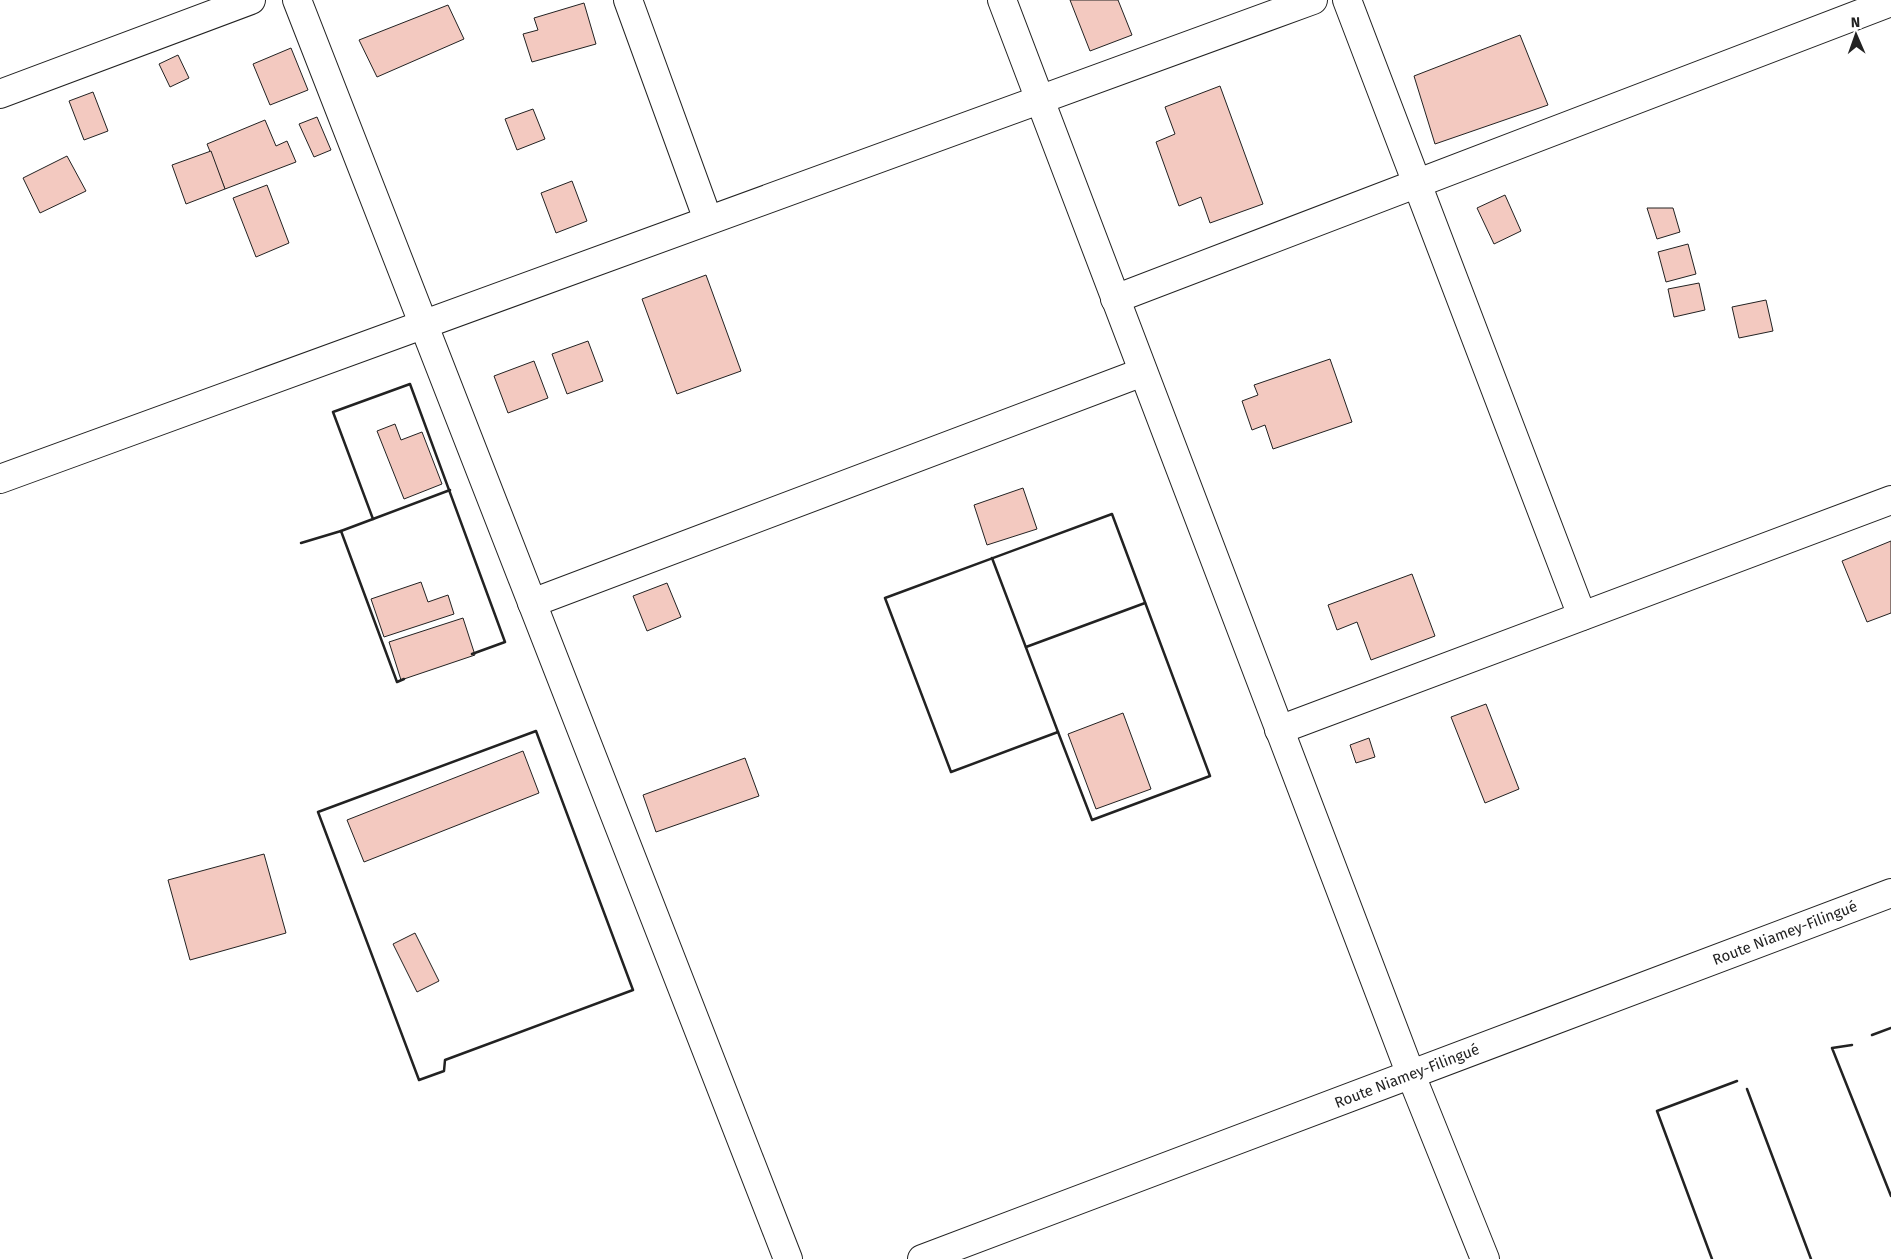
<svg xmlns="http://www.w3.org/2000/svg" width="1891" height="1259" viewBox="0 0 1891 1259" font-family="'Fira Sans',sans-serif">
<rect width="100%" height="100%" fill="#fff"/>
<g fill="#f3c9c0" stroke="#222">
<polygon points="1070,0 1118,0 1132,35 1090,51"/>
<polygon points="584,3 596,44 532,62 523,34 538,30 534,18"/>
<polygon points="448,5 464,39 377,77 359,40"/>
<polygon points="1520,35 1548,105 1435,144 1414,76"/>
<polygon points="291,48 308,90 270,105 253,64"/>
<polygon points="178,55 189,78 170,87 159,64"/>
<polygon points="1220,86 1263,204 1210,223 1201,197 1179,206 1156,142 1175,134 1165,107"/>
<polygon points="93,92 108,131 84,140 69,101"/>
<polygon points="533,109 545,139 517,150 505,119"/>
<polygon points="317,117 331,150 314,157 299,124"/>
<polygon points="265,120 276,146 287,141 296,162 225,189 207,144"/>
<polygon points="211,151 225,189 186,204 172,165"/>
<polygon points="67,156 86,191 40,213 23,178"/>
<polygon points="572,181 587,221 556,233 541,193"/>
<polygon points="267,185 289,243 256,257 233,198"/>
<polygon points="1505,195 1521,231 1494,244 1477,208"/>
<polygon points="1647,208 1673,208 1680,232 1657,239"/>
<polygon points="1688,244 1696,274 1666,282 1658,252"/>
<polygon points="706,275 741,371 677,394 642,299"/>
<polygon points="1699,283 1705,310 1674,317 1668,289"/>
<polygon points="1766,300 1773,331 1739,338 1732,307"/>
<polygon points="588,341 603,381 567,394 552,354"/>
<polygon points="1330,359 1352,422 1273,449 1265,425 1252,430 1242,401 1258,395 1254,385"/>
<polygon points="534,361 548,398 508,413 494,376"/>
<polygon points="395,424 401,440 422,432 442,484 404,499 377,431"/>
<polygon points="1023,488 1037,529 987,545 974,505"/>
<polygon points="1891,541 1891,613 1867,622 1842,561"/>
<polygon points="1412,574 1435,636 1371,660 1357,622 1337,630 1328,605"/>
<polygon points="421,582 428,602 448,595 454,614 384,637 371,599"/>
<polygon points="667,583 681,617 647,631 633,596"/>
<polygon points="463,618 475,655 401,680 389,642"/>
<polygon points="1486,704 1519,789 1485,803 1451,717"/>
<polygon points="1123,713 1151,789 1096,809 1068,734"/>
<polygon points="1369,738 1375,757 1356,763 1350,745"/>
<polygon points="523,751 539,793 364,862 347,820"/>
<polygon points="745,758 759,796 656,832 643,795"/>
<polygon points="264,854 286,933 190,960 168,880"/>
<polygon points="415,933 439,981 417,992 393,944"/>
</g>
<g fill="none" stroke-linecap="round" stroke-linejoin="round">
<g stroke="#222" stroke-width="30">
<g id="street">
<polyline points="297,0 788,1259"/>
<polyline points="628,0 708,220"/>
<polyline points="1002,0 1411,1075 1485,1259"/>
<polyline points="1347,0 1582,616"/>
<polyline points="0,94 251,0"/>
<polyline points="1115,299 1891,2"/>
<polyline points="0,479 1313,0"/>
<polyline points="532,603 1143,372"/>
<polyline points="1279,730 1891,500"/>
</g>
</g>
<g stroke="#222" stroke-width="30">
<polyline id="primary" points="922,1259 1891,893"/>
</g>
<use href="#street" stroke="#fff" stroke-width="28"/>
<use href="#primary" stroke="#fff" stroke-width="28"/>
<g stroke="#222" stroke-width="2.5">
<polygon points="1112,514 1210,776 1092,820 1058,732 951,772 885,598"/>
<polyline points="373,519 450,490"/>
<polyline points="341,531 373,519 333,412 410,384 505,642 472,654"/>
<polyline points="301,543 341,531 397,682 404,679"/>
<polyline points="992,558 1058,732"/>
<polyline points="1026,647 1145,603"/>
<polygon points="536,731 633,990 445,1060 444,1071 419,1080 318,812"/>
<polyline points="1872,1035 1891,1028"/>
<polyline points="1852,1045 1832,1048 1891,1196"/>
<polyline points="1747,1089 1811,1259"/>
<polyline points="1712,1259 1657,1111 1737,1081"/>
</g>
</g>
<g text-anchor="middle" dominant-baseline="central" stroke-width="4" stroke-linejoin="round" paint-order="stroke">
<g font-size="15" fill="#222" stroke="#fff">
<text transform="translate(1785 933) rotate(-21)">Route Niamey-Filingué</text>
<text transform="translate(1407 1076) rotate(-21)">Route Niamey-Filingué</text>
</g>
</g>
<g transform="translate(1856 35) rotate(358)" stroke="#ffffff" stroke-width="4" paint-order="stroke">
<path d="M0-4L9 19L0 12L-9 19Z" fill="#222222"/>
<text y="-8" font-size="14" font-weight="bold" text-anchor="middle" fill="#222222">N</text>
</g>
</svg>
